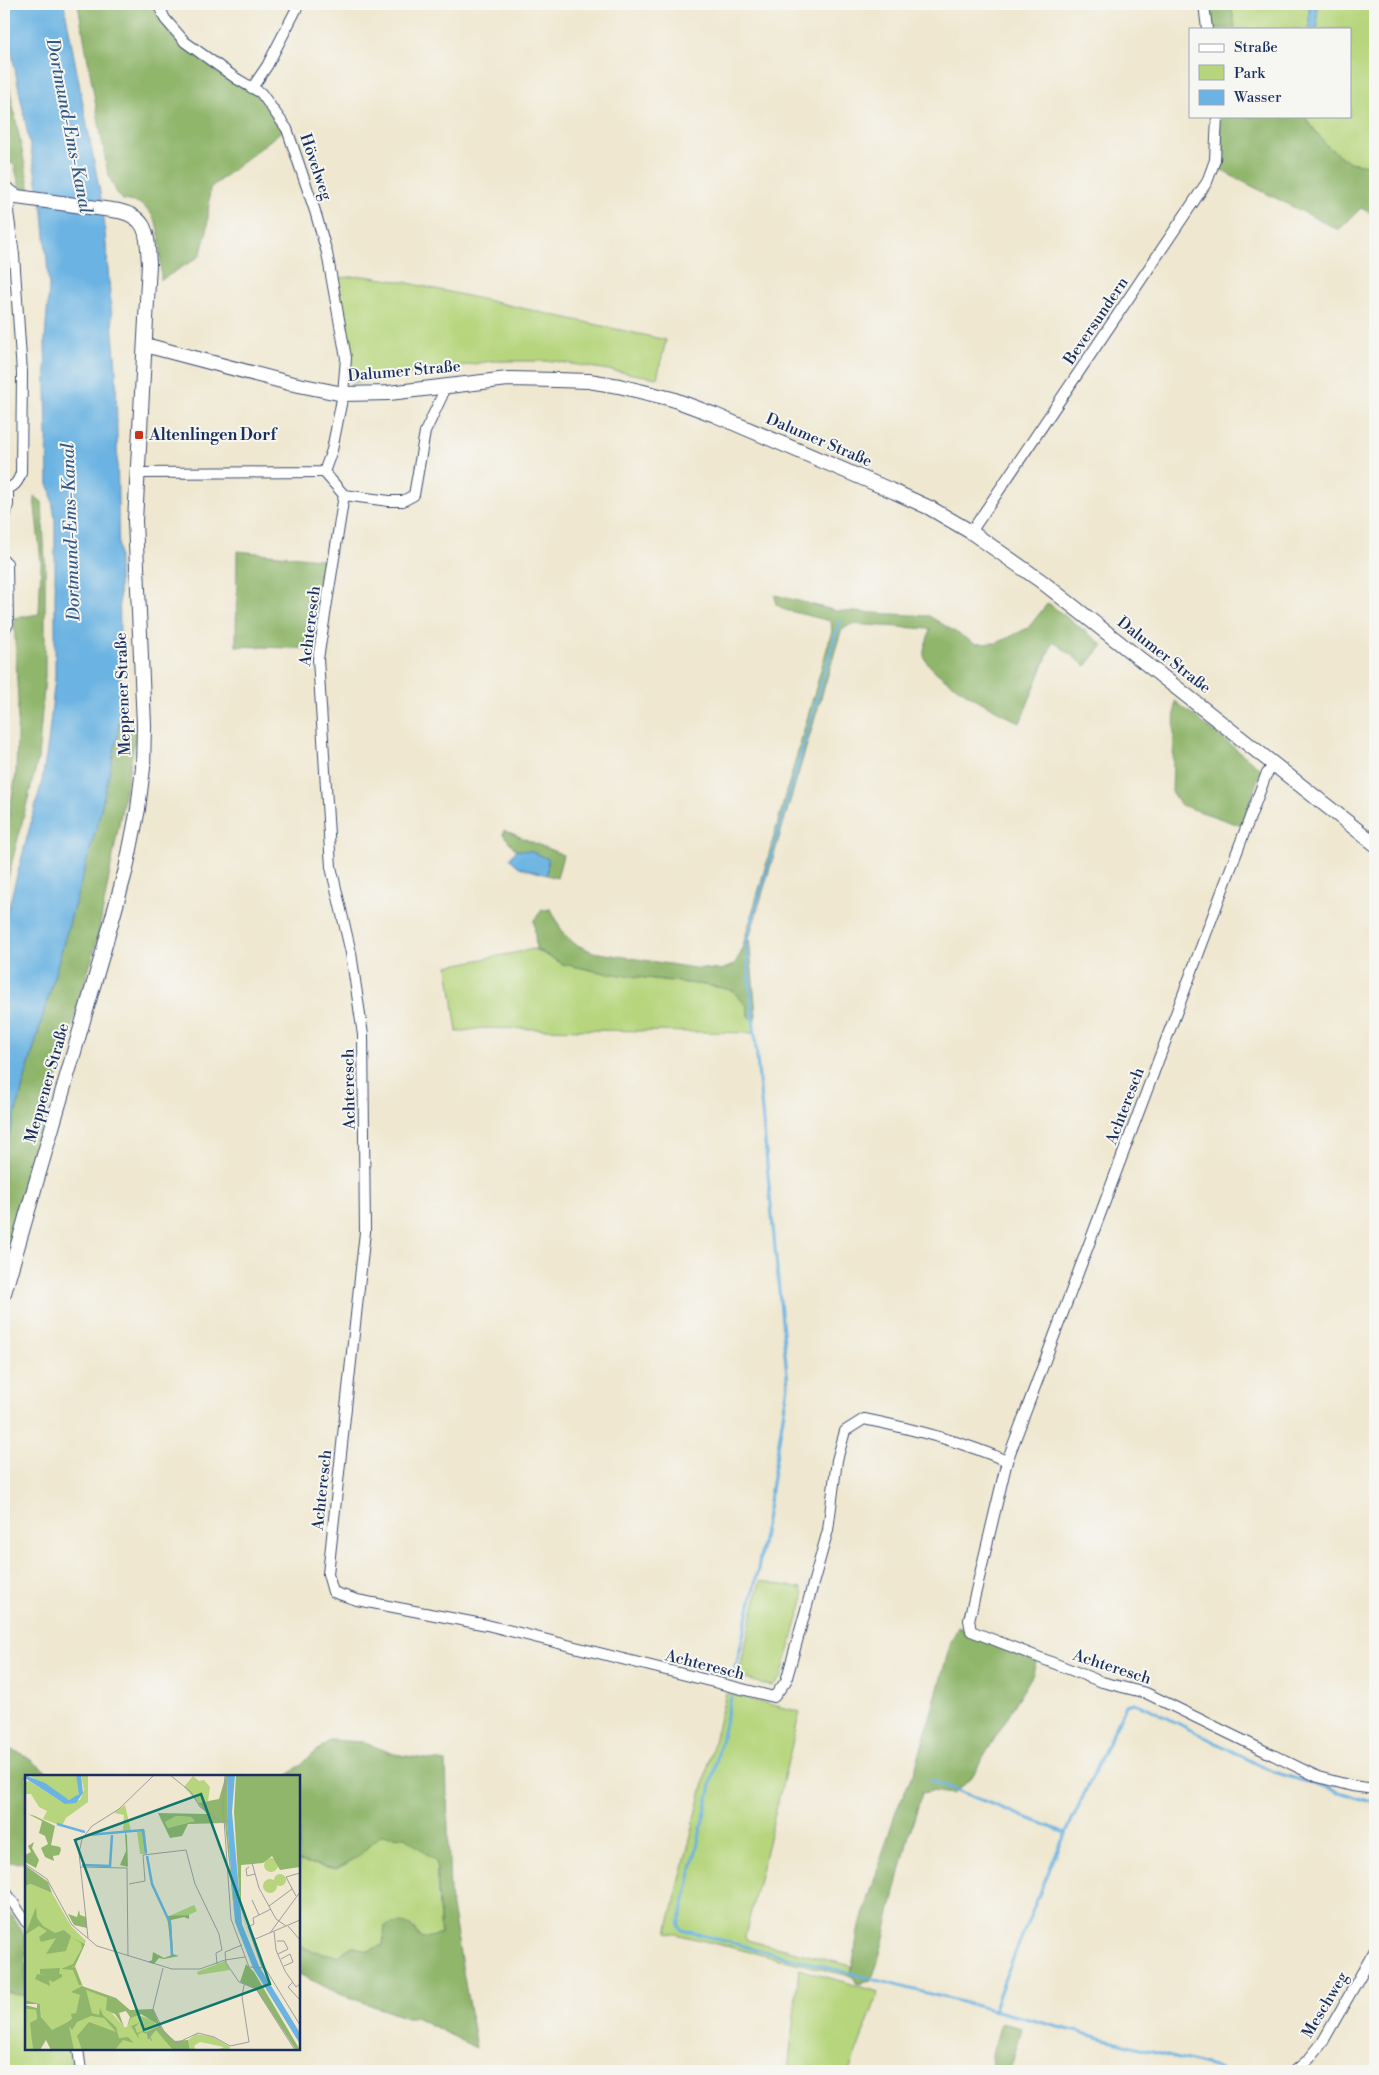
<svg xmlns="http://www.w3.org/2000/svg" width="1379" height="2075" viewBox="0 0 1379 2075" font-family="'Libre Bodoni',serif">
<rect width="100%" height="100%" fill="#f6f6f2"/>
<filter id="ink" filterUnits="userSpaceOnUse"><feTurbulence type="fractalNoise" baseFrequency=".02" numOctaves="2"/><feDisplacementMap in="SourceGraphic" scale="10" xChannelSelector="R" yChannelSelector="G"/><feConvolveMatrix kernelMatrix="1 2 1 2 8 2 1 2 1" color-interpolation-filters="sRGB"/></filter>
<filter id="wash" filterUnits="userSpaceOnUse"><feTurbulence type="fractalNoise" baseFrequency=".0096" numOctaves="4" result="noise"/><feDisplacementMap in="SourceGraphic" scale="20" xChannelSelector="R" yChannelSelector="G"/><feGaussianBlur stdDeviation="1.12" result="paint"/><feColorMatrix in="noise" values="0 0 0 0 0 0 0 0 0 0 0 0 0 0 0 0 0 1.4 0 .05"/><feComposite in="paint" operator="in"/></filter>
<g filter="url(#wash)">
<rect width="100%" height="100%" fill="#efe7cf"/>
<g fill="#b6d57c" stroke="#68826d">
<polygon points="1231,4 1375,4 1375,166 1348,162 1326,145 1304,116 1350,116 1350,29 1235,29"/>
<polygon points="364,276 404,282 666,340 657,378 554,361 492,361 353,383 338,278"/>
<polygon points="534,949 563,964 605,973 712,986 732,990 747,1006 753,1019 756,1014 753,1033 483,1028 457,1032 448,966"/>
<polygon points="760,1581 801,1588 804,1597 781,1678 772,1686 738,1677"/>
<polygon points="726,1693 800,1712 745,1936 747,1940 852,1966 851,1973 854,1977 667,1932"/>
<polygon points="380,1834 405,1837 436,1861 441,1935 422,1939 412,1926 383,1945 368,1951 352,1946 338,1956 313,1951 299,1946 299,1861 336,1869 358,1857"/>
<polygon points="799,1969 879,1992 849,2071 788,2071"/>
<polygon points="4,1992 26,1996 26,2049 70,2049 75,2071 4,2071"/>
</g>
<g fill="#90b66c" stroke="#567265">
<polygon points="78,4 158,4 172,31 260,94 283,130 210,188 207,231 200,256 161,280 160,238 156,222 150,212 139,203 123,200 117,193 108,174"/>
<polygon points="1209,4 1231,4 1235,29 1212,29"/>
<polygon points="4,61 30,190 20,188 14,164 8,163 4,153"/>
<polygon points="1220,116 1304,116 1326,145 1348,162 1375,166 1375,215 1361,208 1339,230 1220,170"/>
<polygon points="34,496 42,502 45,562 45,676 38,759 4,894 4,843 16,774 18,702 14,618 39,614 41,562"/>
<polygon points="237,551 330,560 315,649 236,646"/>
<path d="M775,595l62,16 92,5 46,28 22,-1 31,-15 20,-25 55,42 -17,21 -33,-25 -33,82c-18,-10 -95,-48 -96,-68 -1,-7 5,-18 6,-26l-79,-5 -10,7 -92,307 7,76 -3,6 -5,-4 -1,-10 -15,-16 -20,-4 -107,-13 -42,-9 -27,-15 -2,-29 8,-10 9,-1 12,24 12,11 18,8 101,16 27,2 13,-5 7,-12 91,-322 -1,-10 -46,-11 -9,-6z"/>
<polygon points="1175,701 1261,769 1242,826 1181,805 1172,793"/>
<polygon points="120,720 127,722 136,728 135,739 97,941 4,1257 4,1153 98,822"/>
<polygon points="504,830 563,855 557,878 547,875 548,859 530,851 516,850 503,834"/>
<polygon points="958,1627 1036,1662 1033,1674 970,1780 952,1794 932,1791 922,1793 909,1835 878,1962 871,1981 857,1984 851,1973 858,1932 896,1811 916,1767 951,1642"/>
<path d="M330,1740l33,2 31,12 52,8 4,133 26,153 -61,-31h-11l-64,-23 -41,-20v-28l14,5 25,5 14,-10 16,5 15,-6 2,-19c20,-6 24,-3 37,13l19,-5 -5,-73 -31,-24 -25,-2 -22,22 -22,12 -37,-8v-85h-12z"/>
<polygon points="4,1748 21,1753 47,1772 59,1776 26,1776 26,1863 7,1862 4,1864"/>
<polygon points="4,1903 26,1939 26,1996 4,1992"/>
<polygon points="1001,2023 1022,2028 1010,2071 993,2071 992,2054"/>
</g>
<g fill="#6bb3e2" stroke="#4371a0">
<polygon points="4,4 64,4 101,198 104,219 116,369 121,702 117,738 98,822 4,1153 4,924 42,781 48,743 55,677 55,519 50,488 48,485 45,339 49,287 43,212 4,13"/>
<polygon points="1309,4 1317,4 1318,29 1309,29"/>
<polygon points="516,850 530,851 548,859 547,875 519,867 510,859"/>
</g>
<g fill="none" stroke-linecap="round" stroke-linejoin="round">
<g stroke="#6bb3e2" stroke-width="3">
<polyline points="734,1676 758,1570 788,1385 746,942 840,620"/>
<polyline points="731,1697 679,1926 682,1930 1214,2067 1222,2071"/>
<polyline points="930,1780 1066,1833"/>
<polyline points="993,2011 1005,1978 1055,1856 1126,1705 1134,1703 1146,1707 1271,1771 1375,1803"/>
</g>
</g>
</g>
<g filter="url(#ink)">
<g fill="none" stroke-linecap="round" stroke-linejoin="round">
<g stroke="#3b4b6f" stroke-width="12">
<g id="street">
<polyline points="1204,4 1207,29"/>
<polyline points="252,88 267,66 299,4"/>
<polyline points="324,472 344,495 389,501 403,501 414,495 425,432 442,396 443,386"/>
<polyline points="136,473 324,472 332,450 343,394 346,358 327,253 315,211 287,129 261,93 237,79 185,42 165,19 158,4"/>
<path d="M4,489c10,-1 14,-7 17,-16l1,-100 -8,-118 -6,-43 3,-17"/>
<path d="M344,495l-26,164 13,208 20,86 12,82 2,197 -37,342 5,18 24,8 130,25 287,72 12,-16 42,-151 9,-70 8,-29 19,-12c50,10 97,22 143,42"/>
<polyline points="4,520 8,505 8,489"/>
<polyline points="971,532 1207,182 1215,160 1217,116"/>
<polyline points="4,561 7,563 8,624 4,630"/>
<polyline points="1274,764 1266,775 1007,1461 969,1620 971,1631 1102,1682 1146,1693 1318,1777 1352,1786 1375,1789"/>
<polyline points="4,1889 26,1922"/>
<polyline points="78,2049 81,2071"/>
<polyline points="1295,2071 1309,2059 1322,2043 1375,1950"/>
</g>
</g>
<g stroke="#3b4b6f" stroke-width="16">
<g id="secondary">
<path d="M4,188l13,9 102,14c31,7 28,27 30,53l-14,257 9,204 -1,43 -5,41 -12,60 -21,76 -101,348"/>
<polyline points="145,345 289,383 343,394 389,393 508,379 557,380 589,381 619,386 672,399 715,415 895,492 930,508 971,532 1041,581 1375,844"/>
</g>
</g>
<use href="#street" stroke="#fff" stroke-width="10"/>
<use href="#secondary" stroke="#fff" stroke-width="14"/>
</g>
</g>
<rect fill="#c8321e" stroke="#f6f6f2" stroke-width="2" x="134" y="430" width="10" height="10" rx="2.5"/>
<g text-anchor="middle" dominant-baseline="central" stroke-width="4" stroke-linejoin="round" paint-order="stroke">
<g font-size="16" fill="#1b2f5e" stroke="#f6f6f2">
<text transform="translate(316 167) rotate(71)">Hövelweg</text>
<text transform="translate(1096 321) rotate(-56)">Beversundern</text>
<text transform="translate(404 371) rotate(-5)">Dalumer Straße</text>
<text transform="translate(819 440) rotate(23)">Dalumer Straße</text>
<text transform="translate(310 626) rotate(-83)">Achteresch</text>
<text transform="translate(1164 655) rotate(38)">Dalumer Straße</text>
<text transform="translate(123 694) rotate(-92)">Meppener Straße</text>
<text transform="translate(47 1083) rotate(-74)">Meppener Straße</text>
<text transform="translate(349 1089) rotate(-91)">Achteresch</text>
<text transform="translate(1125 1106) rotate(-69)">Achteresch</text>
<text transform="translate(322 1490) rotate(-84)">Achteresch</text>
<text transform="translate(705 1665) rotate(14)">Achteresch</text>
<text transform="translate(1112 1667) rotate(18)">Achteresch</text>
<text transform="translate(1325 2005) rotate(-59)">Meschweg</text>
</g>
<g font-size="16" font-weight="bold" fill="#1b2f5e" stroke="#f6f6f2" text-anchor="start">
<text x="149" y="435">Altenlingen Dorf</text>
</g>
<g font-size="18" font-style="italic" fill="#335786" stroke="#f6f6f2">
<text transform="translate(69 126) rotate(79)">Dortmund-Ems-Kanal</text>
<text transform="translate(71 532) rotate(-92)">Dortmund-Ems-Kanal</text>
</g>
</g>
<g transform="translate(25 1775)">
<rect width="275" height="275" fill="#efe7cf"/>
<path d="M4,0h47l4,17 -6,7 -7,1zM56,0h7v27l-22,16 -4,8 -19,-7 4,-8 -8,-4 -8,-13h-6v-12l4,-1 33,21 18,-2 4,-10zM168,1l6,5 5,-1 6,7 -2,14 -10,2 -14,-16zM100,30l6,26 14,-1 2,24h-7l-3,-22 -14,-1 1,-16 -10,-2zM151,41l15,1 4,4 -27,7 -3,-6zM266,61l6,7 -13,8 -4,-7zM239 90a7 7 0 1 1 14 0a7 7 0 1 1-14 0ZM249 105a6 6 0 1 1 12 0a6 6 0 1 1-12 0ZM238 111a7 7 0 1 1 14 0a7 7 0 1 1-14 0ZM6,109l21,9 19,33 15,15 -11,25 9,23 23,9 4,14 13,15h3l4,-9 6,-3 16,5 20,30h-121l-10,-27 -2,-19 -15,-4v-114zM169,130l3,6 -8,4 -22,2zM200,186l5,9 -32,5 -1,-3zM1,234l10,1 1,9 -6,6 2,25h-8zM171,259l17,3 17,10 -1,3h-12l7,-3 -24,-5 -6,4 2,4h-6l-2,-10z" fill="#b6d57c"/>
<path d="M201,0h2l-1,47 8,100 -10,-99 -37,1 -6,12 -12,2 -12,-25 49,1 -9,-11 21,-4zM151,41l15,1 4,4 -27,7 -3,-6zM211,0h64v92l-20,3 -8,-14 -9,7 -22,2v41l9,34 -10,-35 -6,-93zM3,39l7,2 20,10 -4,19 9,2 1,3 -2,5 -6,1 1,5 -9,-4 -4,-9 7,-4 -3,-8 -6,-3 3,-12zM100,56l2,5 1,31 -8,-2 6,-14zM9,67l-2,6 7,12 -3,8 -11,-6v-7l6,-3 -3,-6zM0,90l23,17 4,11 -21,-9 -6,2zM11,132l1,11 6,8 12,7 9,-3 7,6 -5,15 -20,3 10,-16 -15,4 -2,-5 8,-6 -8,-5 -14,9zM54,135l1,5 6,2 1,11 -13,-3 -6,-11 9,3zM164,140v4l-5,-2 -13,3 2,34 6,2 -15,3 -5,-1 -5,6 -6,-2 4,-2 1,-8 11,6 8,-3 -5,-39zM47,163l13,6 -10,22 -4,2 4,-1 7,18h-3l-6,-15 -12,-1 12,-5 9,-16 -1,-5zM221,189l8,8 46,78h-4l-40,-61 -16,-7zM35,193l-1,6h3v3l-9,5 -4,-2 1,6 -15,-7 2,-5 12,2 -9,-2v-5zM57,211l34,12 14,12 23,-1 7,17 14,15 14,-1 2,10h-17l-17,-20 -8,10 -1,-6 -5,-2 -4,2 1,5 -8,-13 8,-3 -4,4 2,6 6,-2 3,1 12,-5 -2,-4 -15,-9 -10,4 -4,9 3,-10 -4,-6 -7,2 5,14 -9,-13 -9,-4 1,-12 -21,-8 6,23 7,2 1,-7 3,7 13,12 3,11 9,-1 6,6 -11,-3 -8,10h-33l-5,-14 12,-14 27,10 -12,-14 -13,-2 -14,6 -5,8 -3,-4 5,24h-23l-5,-10 -6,10h-7l-3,-27 7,-4 -1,-9 -10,-1 -1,3v-7l12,3v-4h-12v-4l15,4 1,13 11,13 14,-7 6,-4 -1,-5 5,-1 4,-18 -9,-3z" fill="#90b66c" fill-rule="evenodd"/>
<path d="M0,0l20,8 24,17 10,-6 -3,-19h5l2,18 -7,10 -11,1 -40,-26zM203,0h7l-3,37 10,112 17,42 41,67v11l-47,-76 -18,-46 -8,-100z" fill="#6bb3e2"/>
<path fill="none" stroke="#6bb3e2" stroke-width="2.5" d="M32,49l28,8M63,60l55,-5 3,23M122,81l5,28 18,39 2,33M57,90l28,1 2,-31"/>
<path fill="none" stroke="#9a9da2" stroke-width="1" d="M145,0l21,17 9,15 24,16M200,0l-2,30 8,114 18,48 16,1 35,57M227,88l7,25 17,31 10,7M0,89l22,15 25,46 25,21 75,23h28l25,-9 20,-3M56,92l46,1 1,88M224,92l-3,2 1,7 8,-2M104,109l16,-3 -2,-26 43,-5 9,34 24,50 3,16M271,121l-10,-19 14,-4M227,125l7,15M244,131l23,-17M263,151l12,14M249,156l2,19 9,21 11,16 4,-3M245,158l30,-41M63,163l-9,-85 3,-14 10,-13 27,-17 35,-34M228,165l47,-20M252,166h7l4,8 -10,5M217,170l-17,7 1,11 13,19 17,7 39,61M256,184l9,-5 3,8 -9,4M192,189l-1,-11 6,-3M237,192l-14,-40 6,-3 -1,-6 18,-9M138,193l-10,41 11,23 13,11 21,-10 16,4 16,9M268,207l-5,5 12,13M127,266l-4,-7 13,-8M205,271l19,-4 -7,-45 2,-12"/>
<path fill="#0f766e" fill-opacity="0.15" stroke="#0f766e" stroke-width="2.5" d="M176,19l69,190 -126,46 -69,-190z"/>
<rect width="275" height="275" fill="none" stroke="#1b2f5e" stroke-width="2.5"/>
</g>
<rect width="1379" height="2075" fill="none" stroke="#f6f6f2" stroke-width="20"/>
<rect x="1189" y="28" width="162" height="90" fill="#f6f6f2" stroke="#9ea6b7"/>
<rect x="1199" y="44" width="25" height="8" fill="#ffffff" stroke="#9ea6b7"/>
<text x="1234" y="52" font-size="15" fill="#1b2f5e">Straße</text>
<rect x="1199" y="65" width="25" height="15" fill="#b6d57c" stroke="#9ea6b7"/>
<text x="1234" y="78" font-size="15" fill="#1b2f5e">Park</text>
<rect x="1199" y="90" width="25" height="15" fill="#6bb3e2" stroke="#9ea6b7"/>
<text x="1234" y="102" font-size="15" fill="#1b2f5e">Wasser</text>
</svg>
